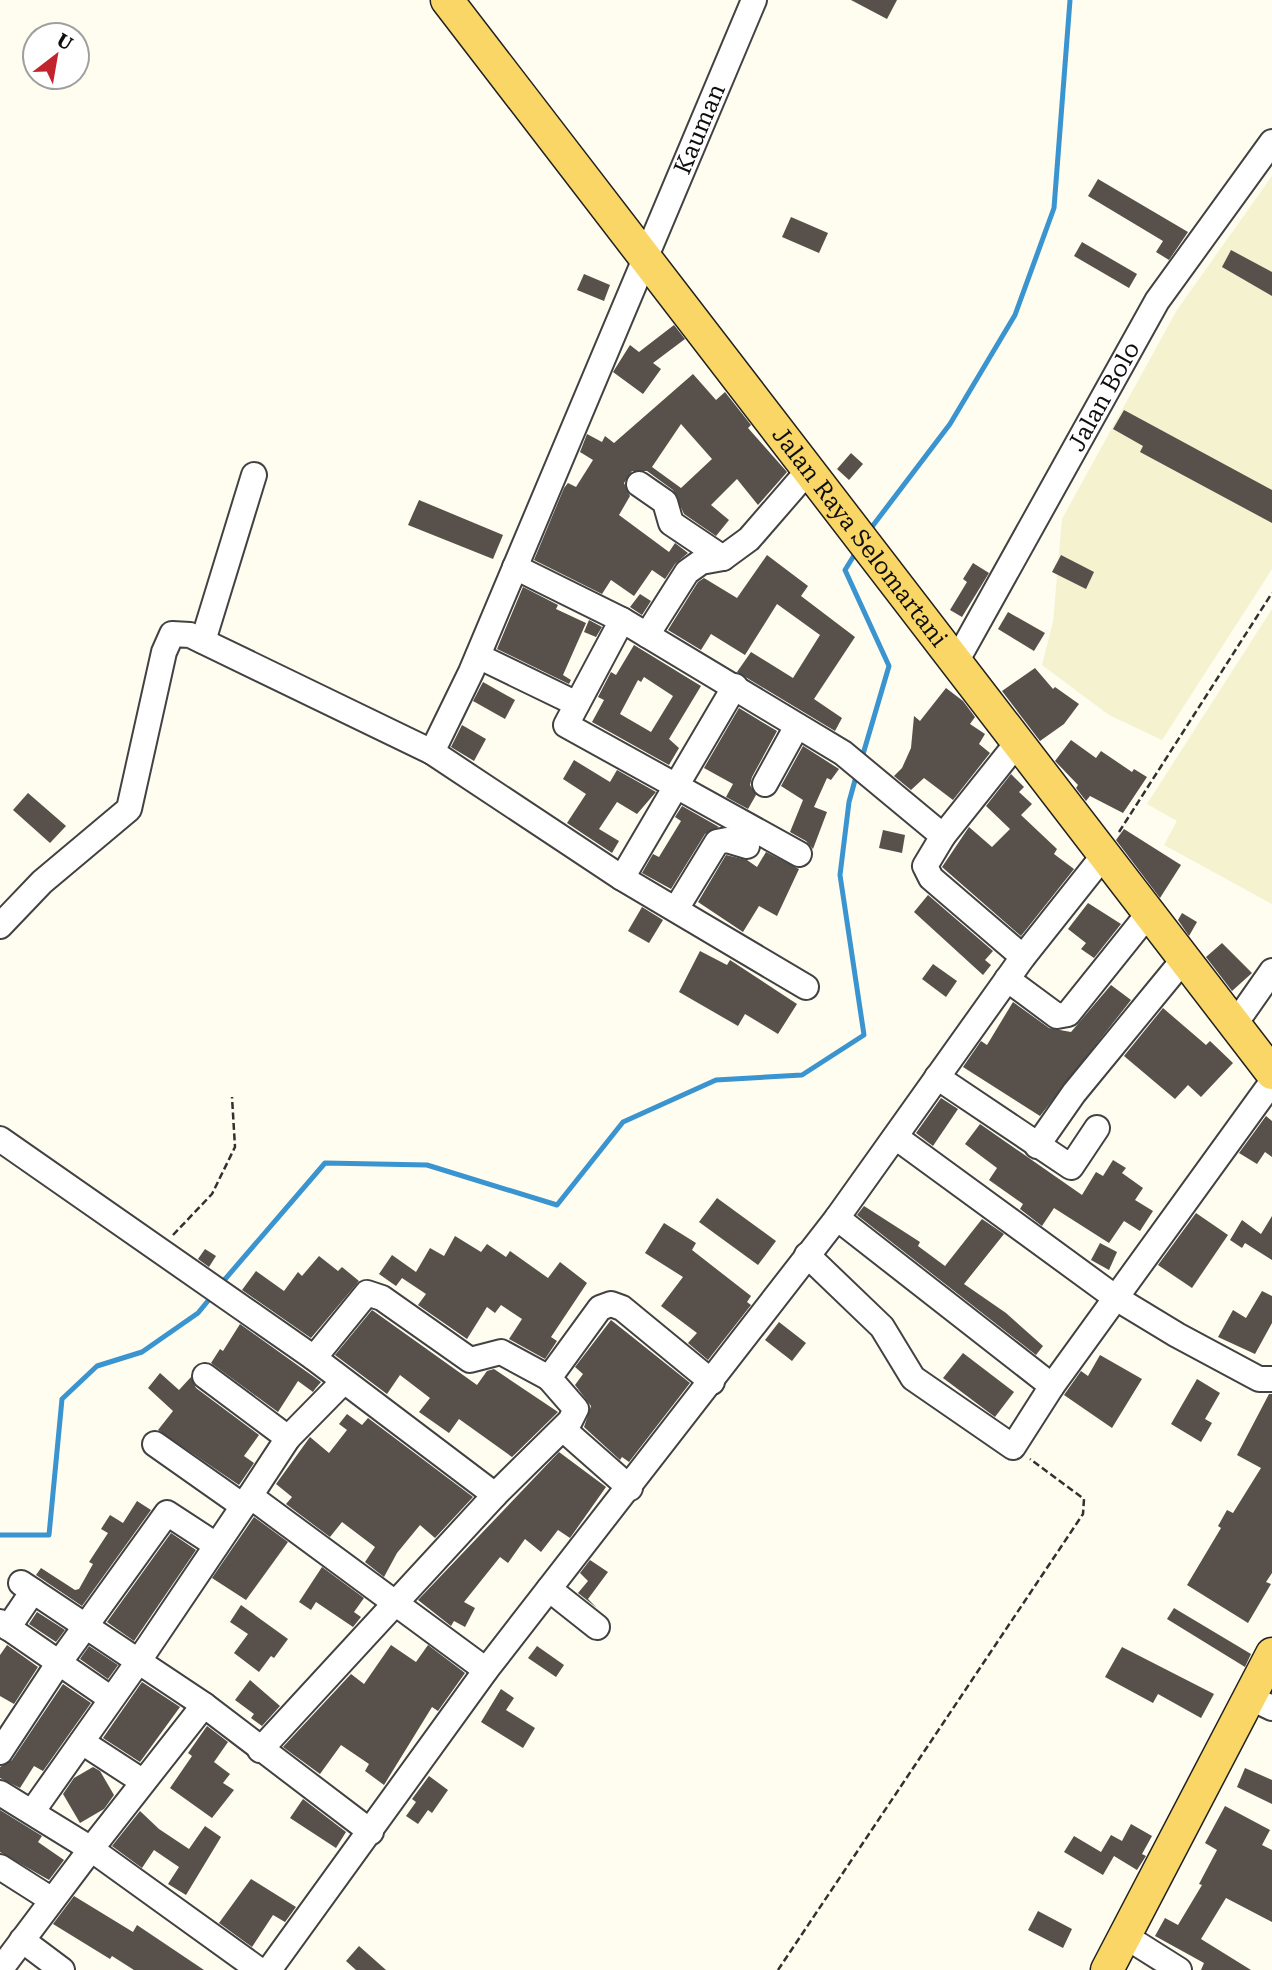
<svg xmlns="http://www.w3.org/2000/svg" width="1272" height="1970" viewBox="0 0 1272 1970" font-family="'Roboto Serif',serif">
<rect width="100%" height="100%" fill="#fffcf0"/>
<g fill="#f5f2d0">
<polygon points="1272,176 1272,569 1162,740 1109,715 1042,665 1053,622 1062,519 1177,310"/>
<polygon points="1272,609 1272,904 1164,845 1177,821 1147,804"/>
</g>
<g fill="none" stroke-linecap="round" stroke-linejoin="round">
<g stroke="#3a94cf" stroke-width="5">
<polyline points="868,532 950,424 1015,315 1054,208 1070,0"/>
<polyline points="858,549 845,570 889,666 861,761"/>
<polyline points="220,1285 325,1163 427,1165 557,1205 623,1122 716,1080 802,1075 864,1035 840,875 849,802 857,773"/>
<polyline points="0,1535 49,1535 62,1399 97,1366 142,1352 198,1313 212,1296"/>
</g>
</g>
<g fill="#58504b" fill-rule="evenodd">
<polygon points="851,0 897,0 887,19"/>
<polygon points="1098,179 1188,232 1169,260 1156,252 1163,241 1088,196"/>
<polygon points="791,217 828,233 819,253 782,237"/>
<polygon points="1082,242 1137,274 1129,288 1074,256"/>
<polygon points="1231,250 1272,272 1272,296 1222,267"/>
<polygon points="584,274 610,285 604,301 577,290"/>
<polygon points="674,325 685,339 653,363 661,369 643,394 613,372 630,345 639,352"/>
<path d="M693,374l23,26 9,-8 26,33 -3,3 39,44 -29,33 -21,-26 -26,26 18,15 -13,16 -32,-22 -11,-24 -26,-19h-15l-8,12 6,13 -11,19 50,37 6,-9 13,10 -13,11 -10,15 -13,-9 -18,26 -23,-16 -9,14 -68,-34 30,-72 4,-5 8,4 17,-27 -13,-8 7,-18 15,8 3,-6 9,7zM681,424l31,35 -31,29 -29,-21z"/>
<polygon points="1124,410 1272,490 1272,523 1140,452 1143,446 1113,429"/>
<polygon points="851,453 863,464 849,480 837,469"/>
<polygon points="419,500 503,535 493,559 408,525"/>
<polygon points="767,555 808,586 801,596 855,637 814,699 842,718 835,731 737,672 751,652 793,678 820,635 777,604 745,655 711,634 701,650 668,630 698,582 704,578 737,598"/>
<polygon points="1061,555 1094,572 1086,589 1052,572"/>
<polygon points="973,563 989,573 962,617 950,610 967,582 963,579"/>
<polygon points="523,587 558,605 556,609 586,623 563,675 571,680 569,684 497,649"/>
<polygon points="640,594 651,601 642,615 630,607"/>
<polygon points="1008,612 1045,633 1034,651 998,629"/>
<polygon points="589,620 602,627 596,637 584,632"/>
<path d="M634,645l67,41 -32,53 10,9 -10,17 -77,-43 12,-22 -6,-3 13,-25 5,3zM644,677l29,19 -22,36 -31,-18 18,-34 3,2z"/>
<polygon points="1035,668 1053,689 1055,687 1079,704 1064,724 1040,741 1002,691"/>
<polygon points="483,682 515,700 505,719 473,701"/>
<polygon points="946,688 963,701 975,717 970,724 985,734 979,744 990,753 953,800 924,778 911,790 894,776 902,768 911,748 914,716 920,721"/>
<polygon points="739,708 777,731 752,777 750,785 756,795 748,809 726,797 733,784 704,768"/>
<polygon points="462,725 486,739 474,761 451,747"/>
<polygon points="1071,740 1096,758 1101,751 1132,772 1134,769 1147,777 1123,813 1090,796 1086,801 1076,788 1078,785 1055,761"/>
<polygon points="803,746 839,769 831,780 827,778 814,807 827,812 813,849 806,841 790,832 803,800 781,786"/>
<polygon points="574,760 610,782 617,770 656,792 637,814 617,802 599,829 619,841 612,853 567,823 586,794 563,779"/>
<polygon points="1011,774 1024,787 1019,792 1032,804 1021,815 1057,849 1054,854 1074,869 1021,936 942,867 969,827 992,847 1010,829 986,806"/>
<polygon points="28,793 66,826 50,843 13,810"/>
<polygon points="682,806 719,827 705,834 671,889 642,873 653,854 659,857 681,821 675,817"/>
<polygon points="1124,829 1181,865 1160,898 1116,840"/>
<polygon points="883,830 905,835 902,853 879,848"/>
<polygon points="766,852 799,869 777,916 759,906 743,932 698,902 726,855 747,860 757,867"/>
<polygon points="928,895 993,951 985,960 991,965 983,975 914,912"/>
<polygon points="1088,903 1121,924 1094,958 1081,949 1086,943 1068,929"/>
<polygon points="642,907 663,920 649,943 628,931"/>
<polygon points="1182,913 1197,922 1189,936 1178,920"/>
<polygon points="1222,943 1252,973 1232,991 1206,957"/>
<polygon points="700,951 727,965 730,960 797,1004 778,1034 745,1014 738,1026 679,992"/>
<polygon points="933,964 957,981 946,997 922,979"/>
<polygon points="1111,985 1131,1000 1040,1116 963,1067 981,1041 987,1045 1013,1002 1049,1028 1071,1032"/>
<polygon points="1163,1008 1206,1045 1210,1041 1233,1063 1201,1097 1188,1085 1175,1099 1124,1056"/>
<polygon points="941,1098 958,1109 933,1146 916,1133"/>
<polygon points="1266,1116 1272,1121 1272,1157 1265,1152 1257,1164 1239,1153"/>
<polygon points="980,1124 1082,1195 1096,1172 1103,1176 1113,1160 1126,1168 1122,1173 1143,1188 1135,1200 1153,1211 1140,1231 1124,1221 1109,1243 1054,1208 1042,1226 1020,1209 1023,1204 989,1180 997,1168 965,1144"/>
<polygon points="717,1198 776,1241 758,1265 699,1222"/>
<polygon points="864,1206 920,1242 918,1246 945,1266 982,1219 1004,1234 964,1284 1006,1313 1043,1346 1036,1355 857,1215"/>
<polygon points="1196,1213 1228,1235 1192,1288 1158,1265"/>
<polygon points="1272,1216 1272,1260 1245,1243 1242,1248 1230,1240 1242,1220 1261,1234"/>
<polygon points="664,1223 696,1243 692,1250 751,1296 747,1302 751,1305 708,1360 688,1343 697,1333 661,1306 683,1277 645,1253"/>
<polygon points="455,1236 481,1252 487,1244 506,1257 510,1251 548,1278 560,1262 587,1283 551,1337 557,1341 545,1359 509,1339 522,1319 501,1305 495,1313 487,1307 467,1339 418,1305 426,1294 402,1278 396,1286 379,1274 392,1255 416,1272 430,1248 444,1256"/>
<polygon points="1100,1243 1117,1252 1109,1270 1091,1260"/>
<polygon points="205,1249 216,1256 209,1267 198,1259"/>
<polygon points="319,1256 338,1271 342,1267 359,1281 311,1338 242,1290 256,1271 284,1291 298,1272 302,1276"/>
<polygon points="1262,1291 1272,1296 1272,1323 1255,1354 1218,1337 1233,1310 1246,1318"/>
<polygon points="372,1310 477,1385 487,1371 494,1369 558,1412 512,1457 459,1419 449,1433 419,1412 430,1398 400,1375 387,1394 335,1355"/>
<polygon points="611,1320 690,1383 629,1462 622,1457 620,1460 584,1427 591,1406 575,1385 583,1374 575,1367"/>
<polygon points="779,1322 806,1343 792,1361 765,1340"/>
<polygon points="240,1324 321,1382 315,1389 313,1392 298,1381 278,1412 211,1363 220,1349 223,1351"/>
<polygon points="963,1353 1014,1392 995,1417 943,1378"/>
<polygon points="1100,1355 1142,1379 1112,1428 1064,1395 1081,1371 1088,1376"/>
<polygon points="160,1373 179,1390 191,1377 196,1388 259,1435 244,1456 254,1463 239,1485 158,1430 173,1411 148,1388"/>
<polygon points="1197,1379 1220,1393 1205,1419 1212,1423 1201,1442 1171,1424"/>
<polygon points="1269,1394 1272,1394 1272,1573 1266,1582 1271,1584 1248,1623 1187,1585 1221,1528 1218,1526 1227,1510 1233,1513 1261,1468 1237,1455"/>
<polygon points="347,1414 362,1425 368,1418 473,1497 435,1538 420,1525 397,1553 384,1577 365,1562 375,1547 342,1522 330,1537 286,1504 292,1497 276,1484 310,1437 329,1453 347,1430 339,1424"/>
<polygon points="559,1452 606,1487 570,1538 558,1530 541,1552 525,1539 508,1563 500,1557 464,1602 475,1608 465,1627 454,1621 451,1626 418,1600"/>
<polygon points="137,1501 151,1510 82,1606 36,1575 41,1568 75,1590 79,1589 93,1564 89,1562 108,1533 101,1529 110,1515 123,1523"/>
<polygon points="254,1517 288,1542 246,1600 212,1578"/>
<polygon points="171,1533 196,1550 134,1641 107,1622"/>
<polygon points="590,1560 608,1572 588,1599 597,1608 578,1593 588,1581 580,1573"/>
<polygon points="322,1567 364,1598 354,1612 361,1617 353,1627 316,1602 311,1610 299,1602"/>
<polygon points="241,1605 288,1639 274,1658 271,1656 259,1672 234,1653 248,1634 230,1622"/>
<polygon points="1174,1608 1251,1654 1245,1667 1167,1619"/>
<polygon points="37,1612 65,1630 56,1642 29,1624"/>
<polygon points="7,1645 38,1667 14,1704 0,1696 0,1655"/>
<polygon points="391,1645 416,1662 428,1645 465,1673 438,1711 432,1707 384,1785 365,1771 369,1764 341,1745 320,1774 283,1747 351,1674 364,1684"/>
<polygon points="89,1646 118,1665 108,1679 80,1659"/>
<polygon points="537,1646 564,1665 556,1677 528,1658"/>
<polygon points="1122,1647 1214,1694 1201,1718 1158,1694 1153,1703 1105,1677"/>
<polygon points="250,1680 280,1706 262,1726 251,1718 254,1714 235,1700"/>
<polygon points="142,1682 180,1707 140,1762 103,1738"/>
<polygon points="63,1684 91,1703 43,1771 34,1766 20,1788 0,1778 0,1767 12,1760"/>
<polygon points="501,1689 514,1698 506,1710 535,1728 523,1748 481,1722"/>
<polygon points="207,1726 228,1742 214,1762 230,1774 223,1783 234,1790 212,1818 170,1788 192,1756 188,1753"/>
<polygon points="93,1767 100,1771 114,1795 104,1809 80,1823 63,1794 74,1778"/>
<polygon points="1245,1768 1272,1780 1272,1804 1237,1787"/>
<polygon points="429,1776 448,1790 432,1813 428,1810 418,1824 406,1816 416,1802 412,1799"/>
<polygon points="303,1799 346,1832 336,1848 290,1818"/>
<polygon points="1225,1806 1270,1830 1262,1845 1272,1850 1272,1922 1226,1898 1201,1939 1251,1970 1201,1970 1204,1963 1155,1936 1165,1918 1178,1925 1202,1885 1199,1884 1217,1850 1205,1843"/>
<polygon points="0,1810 42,1836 38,1842 64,1860 49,1880 0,1852"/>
<polygon points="140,1811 159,1829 189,1849 205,1826 221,1837 186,1895 168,1884 179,1867 154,1850 142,1868 112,1846"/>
<polygon points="1131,1824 1152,1836 1142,1854 1146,1856 1137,1870 1114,1856 1103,1875 1064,1852 1074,1836 1101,1852 1111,1835 1122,1841"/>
<polygon points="251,1879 296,1907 285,1922 273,1915 252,1947 219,1923"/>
<polygon points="74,1896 133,1932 137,1925 204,1970 134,1970 112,1956 110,1959 53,1924"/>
<polygon points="1038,1911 1072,1929 1063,1948 1028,1930"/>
<polygon points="359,1946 386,1970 356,1970 346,1961"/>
</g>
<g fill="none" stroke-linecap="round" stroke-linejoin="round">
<g stroke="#424242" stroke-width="28">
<g id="minor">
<polyline points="639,484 665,502 671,523 723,558"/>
<polyline points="515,567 622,620 843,753 943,836 925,866 931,878 1023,957"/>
<polyline points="622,620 566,725 799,854"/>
<polyline points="647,635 687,572 701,562 723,558 749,539 808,471"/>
<polyline points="203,641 254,475"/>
<polyline points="478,656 577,704"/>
<path id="s1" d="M956,662l201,-361 115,-159"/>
<polyline points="432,752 622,878 806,987"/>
<polyline points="765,784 797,726"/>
<polyline points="943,836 1018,742"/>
<polyline points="622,878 735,686"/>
<polyline points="676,909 717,842 727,840 747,846"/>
<path id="s2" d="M0,926l42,-44 87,-73 35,-157 8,-18 18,1 242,117 39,-80 283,-672"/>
<polyline points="1007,979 1057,1016 1068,1014 1149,913"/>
<polyline points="1235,1024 1272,971"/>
<polyline points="937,1077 1071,1167 1097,1128"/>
<polyline points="897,1138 1116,1298 1177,1335 1259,1379 1272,1379"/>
<polyline points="0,1139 314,1358 495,1495"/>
<polyline points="1037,1146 1074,1093 1184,959"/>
<polyline points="837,1218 1052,1386"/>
<polyline points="807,1255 882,1327 913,1378 1013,1447 1052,1386 1272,1082"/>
<polyline points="314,1358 367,1293 382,1298 470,1360 501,1352 549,1378"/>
<polyline points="205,1376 288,1438"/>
<polyline points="563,1429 630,1488"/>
<polyline points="155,1444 243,1506"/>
<polyline points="250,1496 288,1438 343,1382"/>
<polyline points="21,1583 204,1705 371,1832"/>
<polyline points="549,1589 597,1627"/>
<polyline points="0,1622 110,1698"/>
<polyline points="8,1628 33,1591"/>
<polyline points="1249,1697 1272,1708"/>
<polyline points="82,1742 142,1781"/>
<polyline points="260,1750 495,1495 570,1421 576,1409 549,1378 600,1308 611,1304 622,1308 712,1382"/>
<polyline points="0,1752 54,1670 167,1513 216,1545"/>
<polyline points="0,1793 91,1849 204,1705"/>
<polyline points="32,1812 138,1662 250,1496 486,1670"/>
<polyline points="0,1867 52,1900"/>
<polyline points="1125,1936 1179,1970"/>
<polyline points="22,1940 62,1970"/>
<polyline points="0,1970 91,1849 259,1970"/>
<polyline points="269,1970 486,1670 837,1218 1023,957 1104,855"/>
</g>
</g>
<g stroke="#202020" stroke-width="35">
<g id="major">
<path id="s3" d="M447,0l825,1073"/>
<polyline points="1107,1970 1272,1654"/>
</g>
</g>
<g stroke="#313131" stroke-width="2.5" stroke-dasharray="7 3.5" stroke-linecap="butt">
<polyline points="1119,832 1272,593"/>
<polyline points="173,1235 212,1194 235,1147 232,1097"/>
<polyline points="778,1970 1083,1514 1084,1499 1030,1459"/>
</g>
<use href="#minor" stroke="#fff" stroke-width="24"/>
<use href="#major" stroke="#fad666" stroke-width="32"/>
</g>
<g text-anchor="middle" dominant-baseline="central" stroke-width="7" stroke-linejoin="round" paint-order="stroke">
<g font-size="24" fill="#0f0f0f" stroke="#fff">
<text stroke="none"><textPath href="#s2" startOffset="1320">Kauman</textPath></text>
<text stroke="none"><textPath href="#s1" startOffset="304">Jalan Bolo</textPath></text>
<text stroke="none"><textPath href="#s3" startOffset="677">Jalan Raya Selomartani</textPath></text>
</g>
</g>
<g transform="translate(56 56) rotate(31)"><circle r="33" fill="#ffffff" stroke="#9f9f9f" stroke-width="2"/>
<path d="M0-5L12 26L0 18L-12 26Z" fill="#c1242c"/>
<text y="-10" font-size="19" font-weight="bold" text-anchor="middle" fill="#0f0f0f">U</text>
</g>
</svg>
